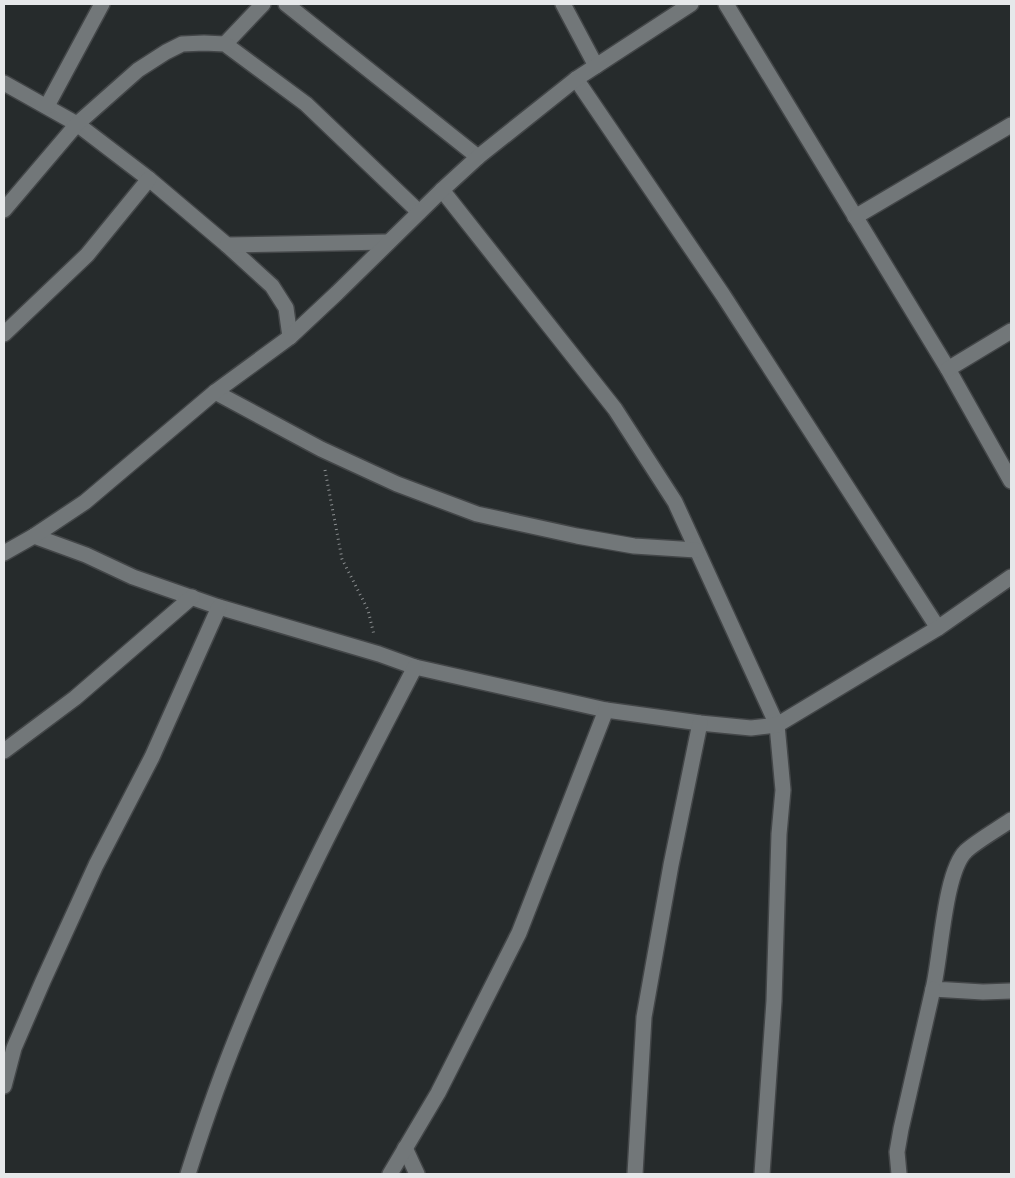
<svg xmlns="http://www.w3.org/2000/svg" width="1015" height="1178" viewBox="0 0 1015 1178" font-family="Helvetica,sans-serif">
<rect width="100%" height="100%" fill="#262b2c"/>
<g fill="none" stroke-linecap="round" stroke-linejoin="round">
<g stroke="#434648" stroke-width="18">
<g id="minor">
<polyline points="286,4 478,157"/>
<polyline points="563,4 596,66"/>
<polyline points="726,4 948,369 1011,481"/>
<polyline points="225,44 263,4"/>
<polyline points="576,79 723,295 938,628"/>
<polyline points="4,83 77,124 149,179 227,245 272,286 286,308 290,337"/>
<polyline points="47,106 102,4"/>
<polyline points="442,190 615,409 675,502 777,725 783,790 779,834 774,1001 762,1174"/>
<polyline points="4,210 77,124 138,70 166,52 182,44 204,43 225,44 306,104 419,212"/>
<polyline points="855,217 1011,125"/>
<polyline points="227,245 388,242"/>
<polyline points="4,334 87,255 149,179"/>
<polyline points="948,369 1011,331"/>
<polyline points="215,392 321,449 397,484 477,514 577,536 634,546 696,550"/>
<polyline points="34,536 86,555 133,577 219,607 379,654 415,667 606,710 700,723 751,728 777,725 938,628 1011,577"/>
<polyline points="4,553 34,536 85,502 215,392 290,337 337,293 442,190 478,157 576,79 691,4"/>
<polyline points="4,751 75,698 192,597"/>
<path d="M1011,820c-13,9 -34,21 -45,31 -22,21 -25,107 -33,138l50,3 28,-1"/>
<polyline points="4,1086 14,1048 43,981 96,865 152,757 219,607"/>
<polyline points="405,1148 417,1174"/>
<path d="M188,1174c17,-54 36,-108 58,-160 49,-119 110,-233 169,-347"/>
<polyline points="390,1174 438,1093 519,933 606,710"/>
<polyline points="635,1174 644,1017 671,865 700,723"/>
<polyline points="899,1174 897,1152 901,1129 933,989"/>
</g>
</g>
<polyline stroke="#8b8e90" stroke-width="3" stroke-dasharray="1 4" stroke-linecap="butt" points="325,470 342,559 368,610 374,635"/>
<use href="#minor" stroke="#727779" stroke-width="15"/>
</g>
<rect width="1015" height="1178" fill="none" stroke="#e6e8ea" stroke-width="10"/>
</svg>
